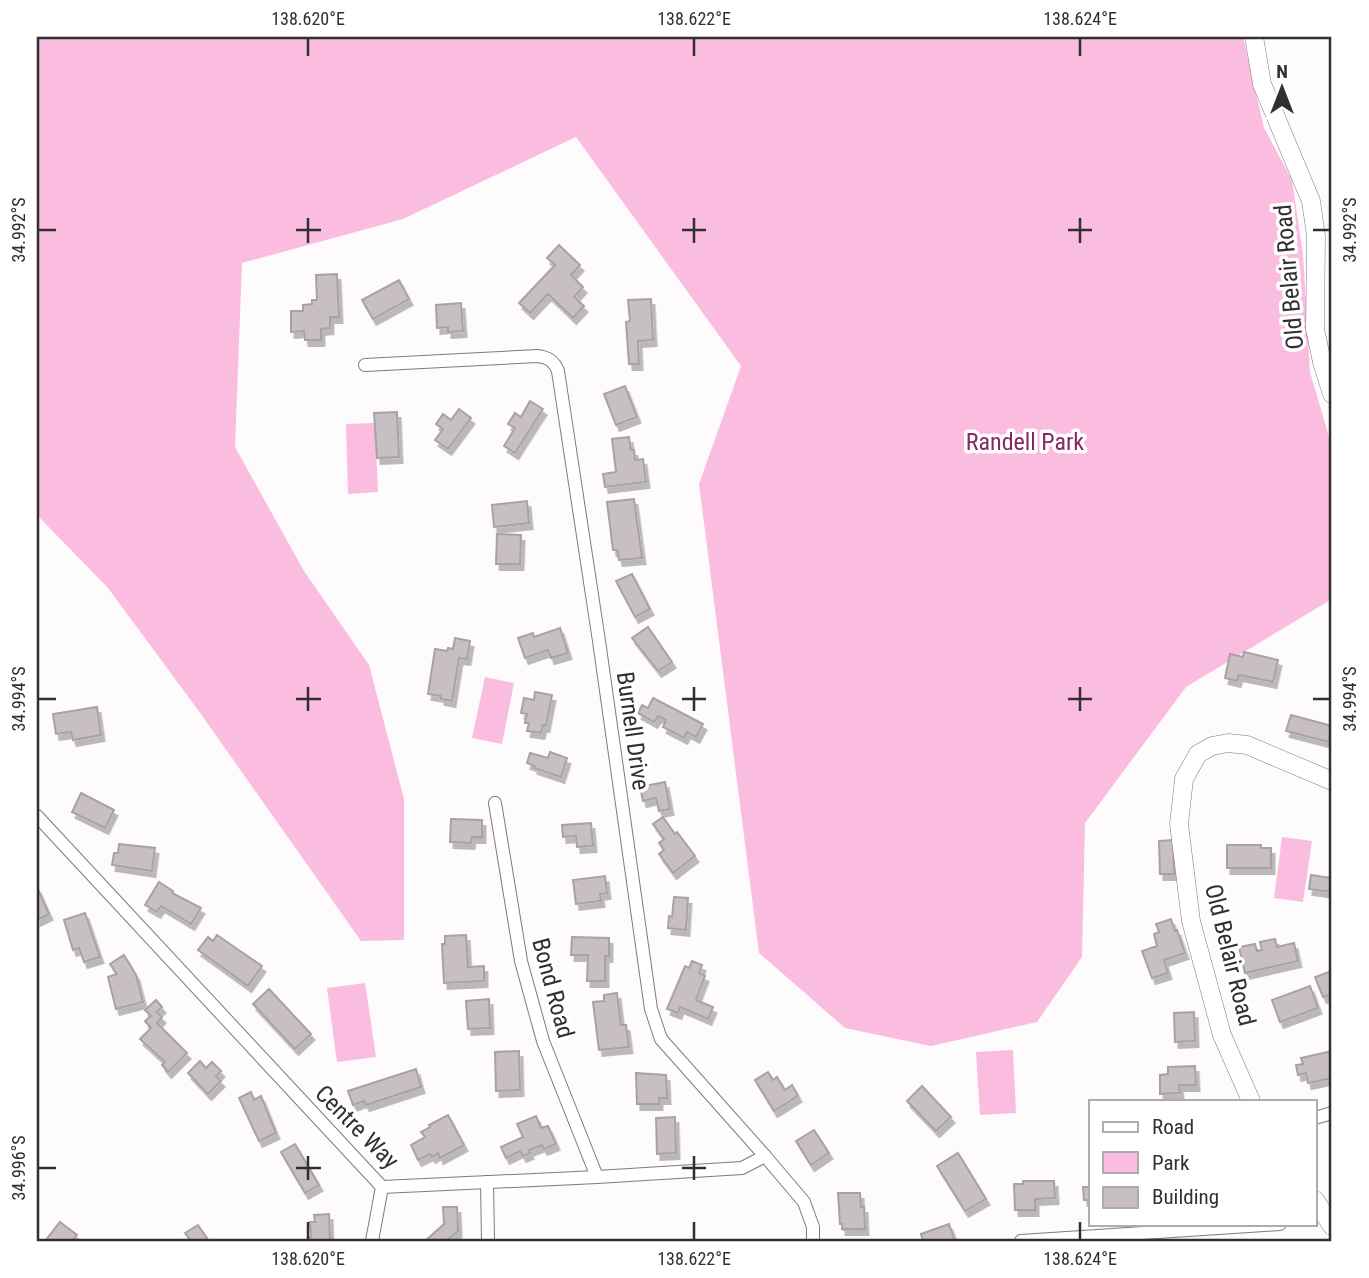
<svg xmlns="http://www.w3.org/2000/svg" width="1369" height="1278" viewBox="0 0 1369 1278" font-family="'Roboto Condensed',sans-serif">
<defs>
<filter id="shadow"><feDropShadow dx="3.5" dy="6" stdDeviation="0" flood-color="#0004"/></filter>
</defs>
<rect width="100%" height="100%" fill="#fefbfc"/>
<g fill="#fabcdf">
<polygon points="37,37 1243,37 1264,128 1292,180 1303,254 1310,372 1332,447 1332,599 1186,687 1085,823 1082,957 1037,1022 931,1046 845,1028 759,953 699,484 741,366 576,137 403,219 242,263 235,447 304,571 369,665 404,799 404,940 361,941 198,710 108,588 37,515"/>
<polygon points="375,423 378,492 348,494 346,424"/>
<polygon points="485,677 514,683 502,744 472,738"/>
<polygon points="1282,837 1312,841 1303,902 1274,898"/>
<polygon points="365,983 376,1057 337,1062 327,988"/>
<polygon points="1013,1050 1016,1113 980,1115 976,1052"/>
</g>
<g fill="#c7bfc3" stroke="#a9a1a6" stroke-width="2" filter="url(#shadow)">
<polygon points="559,245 580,265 571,275 583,287 574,297 584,306 573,318 548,294 530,313 519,303 555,265 547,258"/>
<polygon points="337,274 339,317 330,317 330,328 321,329 321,340 305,340 304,331 291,332 291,311 303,311 303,305 312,304 312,300 317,300 316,275"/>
<polygon points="399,280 409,299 373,319 362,300"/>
<polygon points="651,299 653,340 638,341 639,364 629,364 626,322 630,321 628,300"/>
<polygon points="461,303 463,331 448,332 448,327 437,328 436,305"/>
<polygon points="625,386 637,417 616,425 604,394"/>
<polygon points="530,401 543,409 515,453 504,446 515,428 508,424 515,413 521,417"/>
<polygon points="459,409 471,418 448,449 435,440 443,429 436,424 443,414 451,420"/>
<polygon points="397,412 399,457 377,458 374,413"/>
<polygon points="629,437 631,450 634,450 635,460 643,459 646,482 605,487 603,474 616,472 612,439"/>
<polygon points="634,499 642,558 619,560 617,550 613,550 607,502"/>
<polygon points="527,501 529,523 494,527 492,505"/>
<polygon points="497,534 521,535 520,564 496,564"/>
<polygon points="632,574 650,609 635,617 616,581"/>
<polygon points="648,627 672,662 658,671 632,638"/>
<polygon points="560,628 568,653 551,658 548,650 525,658 518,638 533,633 534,637"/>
<polygon points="455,638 470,641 467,659 459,658 452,701 441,699 441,696 428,694 435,649 447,651 448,648 453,649"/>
<polygon points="1244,652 1278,660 1273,682 1239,675 1237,681 1225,678 1230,654 1243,657"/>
<polygon points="535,692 552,695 546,726 543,725 541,733 527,731 529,723 525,723 527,714 521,713 524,698 534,700"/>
<polygon points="653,698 703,724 696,737 687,732 684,738 663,727 666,720 658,716 654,722 638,713 642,705 648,708"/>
<polygon points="97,707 101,735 73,740 71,732 56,734 53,714"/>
<polygon points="1291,715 1332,726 1329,742 1286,731"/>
<polygon points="550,752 567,758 561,777 534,768 535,766 527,763 530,753 548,758"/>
<polygon points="665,782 670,809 659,811 656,798 643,801 640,787"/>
<polygon points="81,793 114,810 105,828 72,812"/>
<polygon points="663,817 675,834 677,832 695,856 673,873 659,854 664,850 659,843 664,839 653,824"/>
<polygon points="451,819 482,820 482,837 472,837 471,843 450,842"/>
<polygon points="591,823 593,846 577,847 576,836 563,837 562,825"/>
<polygon points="1173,840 1174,874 1160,874 1159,841"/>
<polygon points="119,844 155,848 152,871 112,865 114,853 118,853"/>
<polygon points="1227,845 1261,845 1261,848 1271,848 1271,868 1227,868"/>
<polygon points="1311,875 1332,878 1332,892 1309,889"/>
<polygon points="605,876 607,893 600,894 601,901 576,904 573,880"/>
<polygon points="159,882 173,891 172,893 201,908 191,924 161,906 157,912 145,905"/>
<polygon points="37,887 49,914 37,920"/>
<polygon points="674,897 688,898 686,930 668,928 669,916 672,917"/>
<polygon points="85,913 100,957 84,962 79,948 73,950 64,920"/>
<polygon points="1171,919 1175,931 1177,930 1185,953 1164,960 1168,973 1152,978 1142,951 1157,946 1154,934 1159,932 1156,924"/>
<polygon points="217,935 262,966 248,986 198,950 208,937 213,941"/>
<polygon points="466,935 468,967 484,966 484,981 444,983 442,944 445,944 445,936"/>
<polygon points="572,937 609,938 609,956 605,956 605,981 587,981 588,955 571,955"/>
<polygon points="1275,939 1277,947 1294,943 1298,961 1245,973 1239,947 1255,944 1257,951 1262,950 1260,942"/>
<polygon points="124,955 136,975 143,1002 116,1009 108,977 117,974 110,964"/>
<polygon points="692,961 702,965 699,973 705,976 696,1000 713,1007 708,1019 680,1007 678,1013 667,1009 685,966 689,968"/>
<polygon points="1332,971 1332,994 1323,997 1315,977"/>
<polygon points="1310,986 1318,1008 1280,1022 1272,1000"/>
<polygon points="269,989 311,1034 295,1049 253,1004"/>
<polygon points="617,993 621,1025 626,1025 629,1047 599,1050 593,1002 604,1001 604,995"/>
<polygon points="489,999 490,1028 468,1029 466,1001"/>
<polygon points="156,1000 162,1007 157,1012 162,1017 157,1023 187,1053 168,1072 162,1065 165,1062 140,1039 151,1028 145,1021 151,1016 145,1010"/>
<polygon points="1194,1012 1195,1041 1175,1042 1174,1013"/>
<polygon points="519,1051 520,1090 496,1091 495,1052"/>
<polygon points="1332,1051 1332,1078 1308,1083 1306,1073 1298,1075 1296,1065 1303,1064 1301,1058"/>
<polygon points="200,1061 206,1068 212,1062 221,1071 216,1076 221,1081 208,1094 188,1073"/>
<polygon points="1195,1066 1196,1085 1179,1085 1180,1093 1160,1094 1160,1075 1168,1074 1168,1067"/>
<polygon points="416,1069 421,1087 366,1105 364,1101 353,1105 348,1091"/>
<polygon points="768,1072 773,1080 777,1077 785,1090 792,1085 798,1096 774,1111 755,1080"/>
<polygon points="636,1073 666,1075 667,1098 659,1098 659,1104 637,1104"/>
<polygon points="922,1086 951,1117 936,1131 907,1101"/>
<polygon points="251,1092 254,1100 261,1096 276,1133 259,1141 239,1098"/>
<polygon points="448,1115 464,1145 440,1158 438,1153 432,1157 430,1154 418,1160 411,1145 425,1137 421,1132 430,1127 429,1125"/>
<polygon points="536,1116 541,1128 548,1126 556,1144 544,1149 542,1145 529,1150 530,1153 523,1156 520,1151 506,1158 501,1147 523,1137 517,1124"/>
<polygon points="675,1117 676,1153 657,1154 656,1118"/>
<polygon points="814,1130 829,1153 811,1165 796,1141"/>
<polygon points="295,1144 319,1185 305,1193 281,1152"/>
<polygon points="958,1153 986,1199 965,1211 937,1166"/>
<polygon points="1023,1181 1054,1181 1055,1198 1035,1199 1035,1210 1015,1210 1014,1184 1023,1184"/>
<polygon points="1083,1187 1091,1187 1091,1200 1084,1200"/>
<polygon points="838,1193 860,1193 861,1207 864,1207 865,1229 842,1229 842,1224 840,1224"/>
<polygon points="443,1207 457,1207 458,1231 446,1241 425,1241 444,1224"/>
<polygon points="329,1214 330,1241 309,1241 308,1237 311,1237 310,1222 315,1222 314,1215"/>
<polygon points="60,1222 77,1235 72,1241 45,1241"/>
<polygon points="949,1224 955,1241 923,1241 921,1234"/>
<polygon points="198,1225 209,1241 187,1241 190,1240 185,1233"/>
</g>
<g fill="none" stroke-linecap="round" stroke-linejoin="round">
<g stroke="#81797d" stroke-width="14">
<g id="minor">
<path d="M365,365l172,-9c11,1 17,5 21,15l41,270 52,368 10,30 104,117 39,46 9,25v14"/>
<polyline points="495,803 521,961 543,1041 597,1177"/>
<polyline points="37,816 382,1187 597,1177 742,1168 765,1156"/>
<polyline points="1315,1118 1332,1113"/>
<polyline points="487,1182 488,1241"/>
<polyline points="372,1241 382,1187"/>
<polyline points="1021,1241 1280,1224"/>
</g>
</g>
<g stroke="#81797d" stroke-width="19">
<g id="secondary">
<polyline points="1254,37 1262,84 1311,201 1316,236 1315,329 1322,362 1332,394"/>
<polyline points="1251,1101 1222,1035 1191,921 1179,824 1184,779 1198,754 1212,746 1228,743 1247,745 1332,781"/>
<polyline points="1315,1200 1332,1226"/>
</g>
</g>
<use href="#minor" stroke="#fff" stroke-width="12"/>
<use href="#secondary" stroke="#fff" stroke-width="18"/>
</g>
<path fill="none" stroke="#322f30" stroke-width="2.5" d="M308,38v18M694,38v18M1080,38v18M308,218v25M694,218v25M1080,218v25M38,230h18M296,230h25M682,230h24M1068,230h24M1313,230h17M308,687v24M694,687v24M1080,687v24M38,699h18M296,699h25M682,699h24M1068,699h24M1313,699h17M308,1156v24M694,1156v24M38,1168h18M296,1168h25M682,1168h24M308,1222v18M694,1222v18M1080,1222v18"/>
<g text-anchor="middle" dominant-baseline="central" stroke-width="7" stroke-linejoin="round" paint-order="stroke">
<g font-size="24" fill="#322f30" stroke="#fff">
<text transform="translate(1289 277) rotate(-95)">Old Belair Road</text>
<text transform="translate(633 731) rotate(82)">Burnell Drive</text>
<text transform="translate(1230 955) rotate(76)">Old Belair Road</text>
<text transform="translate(553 988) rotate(75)">Bond Road</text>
<text transform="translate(357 1127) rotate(45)">Centre Way</text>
</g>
<g font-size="24" fill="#842864" stroke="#fff">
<text x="1025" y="442">Randell Park</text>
</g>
</g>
<rect width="1369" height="1278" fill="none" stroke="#ffffff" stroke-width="77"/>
<rect x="1089" y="1100" width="228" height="126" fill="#ffffff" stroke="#adacac" stroke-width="2"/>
<rect x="1103" y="1122" width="35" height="10" fill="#ffffff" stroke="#adacac" stroke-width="2"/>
<text x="1152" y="1134" font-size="21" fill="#322f30">Road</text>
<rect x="1103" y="1152" width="35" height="21" fill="#fabcdf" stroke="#adacac" stroke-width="2"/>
<text x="1152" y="1170" font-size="21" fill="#322f30">Park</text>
<rect x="1103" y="1187" width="35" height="21" fill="#c7bfc3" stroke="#adacac" stroke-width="2"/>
<text x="1152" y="1204" font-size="21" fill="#322f30">Building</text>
<g transform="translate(1282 88)" stroke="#ffffff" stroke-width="5" paint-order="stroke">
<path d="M0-5L12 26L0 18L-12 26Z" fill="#322f30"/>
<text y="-10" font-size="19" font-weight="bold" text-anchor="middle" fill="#322f30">N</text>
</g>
<rect x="38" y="38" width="1292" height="1202" fill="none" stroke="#322f30" stroke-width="2.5"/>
<g font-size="18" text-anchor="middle" fill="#322f30">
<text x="308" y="25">138.620°E</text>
<text x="694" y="25">138.622°E</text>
<text x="1080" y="25">138.624°E</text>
<text transform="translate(19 230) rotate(-90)" y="6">34.992°S</text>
<text transform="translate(1350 230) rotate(-90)" y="6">34.992°S</text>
<text transform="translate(19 699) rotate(-90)" y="6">34.994°S</text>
<text transform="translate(1350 699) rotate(-90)" y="6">34.994°S</text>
<text transform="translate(19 1168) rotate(-90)" y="6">34.996°S</text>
<text x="308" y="1265">138.620°E</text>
<text x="694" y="1265">138.622°E</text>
<text x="1080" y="1265">138.624°E</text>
</g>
</svg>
